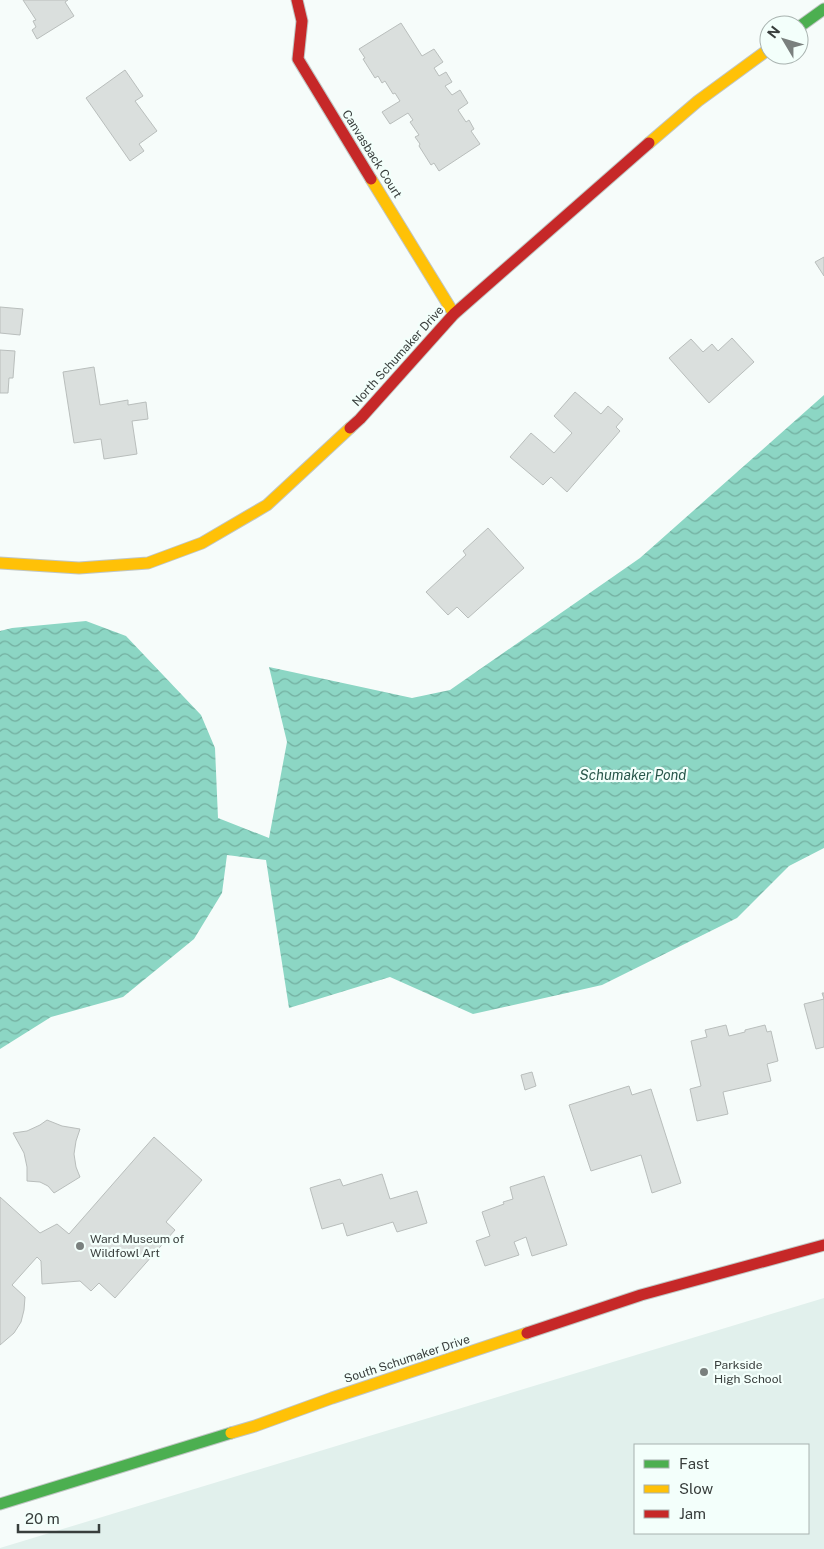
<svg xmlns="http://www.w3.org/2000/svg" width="824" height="1549" viewBox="0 0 824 1549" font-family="'Public Sans',sans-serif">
<defs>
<pattern id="water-waves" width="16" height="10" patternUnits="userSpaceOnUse" patternTransform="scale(1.25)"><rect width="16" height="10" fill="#8cd6c4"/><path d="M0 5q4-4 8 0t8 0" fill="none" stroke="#73afa0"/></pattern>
</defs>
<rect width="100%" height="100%" fill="#f6fcfa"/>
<path fill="#e1f0ec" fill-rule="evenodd" d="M824,1298v251h-824v-1zM635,1445h173v88h-173z"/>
<polygon fill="url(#water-waves)" points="824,395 824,848 789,866 737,918 602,985 473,1014 390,977 289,1008 266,860 227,855 222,893 194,939 123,997 51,1017 0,1049 0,631 12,628 86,621 126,636 201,715 215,748 218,818 269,838 287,742 269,667 412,698 450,690 640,558"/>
<g fill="#dadfdd" stroke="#b9bebc">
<polygon points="23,0 68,0 65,2 74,16 37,39 32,30 36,27 33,21 36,20"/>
<polygon points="401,23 422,56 434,49 443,62 434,68 439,76 446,72 452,82 445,86 452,95 460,90 468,103 458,110 466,122 469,120 474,129 471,131 480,144 439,171 434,163 431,165 419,146 420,144 415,137 419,135 410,122 413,120 408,113 390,124 382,112 400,101 395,93 393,94 385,81 382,83 378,76 375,78 363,59 365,58 359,49"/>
<polygon points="125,70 143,96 135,101 157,131 139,144 144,151 130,161 86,98"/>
<polygon points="824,257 824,276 815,262"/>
<polygon points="0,307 23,309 20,335 0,333"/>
<polygon points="732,338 754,362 709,403 669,358 691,339 703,352 712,344 718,351"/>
<polygon points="0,350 15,351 13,378 9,378 8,393 0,393"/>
<polygon points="94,367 100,405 128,400 128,405 146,402 148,419 132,421 137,454 104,459 101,439 74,443 63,372"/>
<polygon points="575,392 601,414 608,406 623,419 616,427 620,431 567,492 551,477 543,485 510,457 531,433 554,453 572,433 554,416"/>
<polygon points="488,528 524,568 468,618 457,607 448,615 426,592 466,555 463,551"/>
<polygon points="822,993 824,993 824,1047 816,1049 804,1004 824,999"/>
<polygon points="726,1025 729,1036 745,1032 745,1030 765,1025 767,1032 771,1031 778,1061 767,1064 771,1081 723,1092 728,1114 697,1121 690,1089 701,1086 691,1041 707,1037 705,1030"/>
<polygon points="532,1072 536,1086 525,1090 521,1075"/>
<polygon points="629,1086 632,1095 651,1089 681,1183 652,1193 641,1155 591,1171 569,1105"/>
<polygon points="47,1120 62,1126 80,1129 76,1141 74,1154 76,1167 80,1177 54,1193 48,1186 40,1182 27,1181 27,1167 24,1153 13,1133 27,1131 40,1125"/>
<polygon points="154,1137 202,1180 166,1222 175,1230 115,1298 99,1283 91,1291 80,1281 42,1284 41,1261 37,1257 12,1285 25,1297 24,1310 21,1322 14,1333 0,1345 0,1197 40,1233 57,1224 69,1234"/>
<polygon points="382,1174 390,1199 417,1191 427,1223 397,1232 393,1222 347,1236 343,1223 322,1229 310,1188 340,1179 343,1186"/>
<polygon points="544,1176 567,1245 532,1256 526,1237 514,1242 519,1255 485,1266 476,1241 490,1236 482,1212 504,1204 503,1202 513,1199 510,1187"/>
</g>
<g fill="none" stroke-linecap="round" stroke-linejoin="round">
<g stroke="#c0c6c4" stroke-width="13">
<g id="fast">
<polyline points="799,27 824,9"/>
<polyline points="0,1504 231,1433"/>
</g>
</g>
<g stroke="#c0c6c4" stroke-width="13">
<g id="slow">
<polyline points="649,143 698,101 769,49"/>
<polyline points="371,179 454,314"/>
<polyline points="0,563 79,568 148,563 202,543 267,505 350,428"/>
<polyline points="231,1433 255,1426 332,1398 527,1333"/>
</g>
</g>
<g stroke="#c0c6c4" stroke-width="13">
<g id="jam">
<polyline points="297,0 302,21 298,59 371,179"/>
<polyline points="350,428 360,419 454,314 649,143"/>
<polyline points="527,1333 641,1295 824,1245"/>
</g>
</g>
<use href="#fast" stroke="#4caf50" stroke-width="11"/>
<use href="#slow" stroke="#ffc107" stroke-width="11"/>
<use href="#jam" stroke="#c62828" stroke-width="11"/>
</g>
<g fill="#7a807e" stroke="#f3fffb" stroke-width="2">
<circle cx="80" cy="1246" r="5"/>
<circle cx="704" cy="1372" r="5"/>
</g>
<g text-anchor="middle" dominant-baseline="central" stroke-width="4.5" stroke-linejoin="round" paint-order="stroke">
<g font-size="12" fill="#383e3c" stroke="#f3fffb">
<text transform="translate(372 154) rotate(58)">Canvasback Court</text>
<text transform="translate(398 356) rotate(-48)">North Schumaker Drive</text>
<text transform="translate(407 1359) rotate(-18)">South Schumaker Drive</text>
</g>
<g font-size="12" fill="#383e3c" stroke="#f3fffb" text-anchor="start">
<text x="90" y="1239">Ward Museum of<tspan x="90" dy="14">Wildfowl Art</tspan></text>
<text x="714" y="1365">Parkside<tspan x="714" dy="14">High School</tspan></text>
</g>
<g font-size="14" font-style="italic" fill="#29574b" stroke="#f3fffb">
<text x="633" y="775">Schumaker Pond</text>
</g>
</g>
<rect x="634" y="1444" width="175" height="90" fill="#f3fffb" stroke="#a8b2af"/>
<rect x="644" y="1460" width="25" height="8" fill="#4caf50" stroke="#a8b2af"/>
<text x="679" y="1469" font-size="15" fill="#383e3c">Fast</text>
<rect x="644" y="1485" width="25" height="8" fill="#ffc107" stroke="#a8b2af"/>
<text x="679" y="1494" font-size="15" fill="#383e3c">Slow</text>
<rect x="644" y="1510" width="25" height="8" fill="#c62828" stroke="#a8b2af"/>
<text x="679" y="1519" font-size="15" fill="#383e3c">Jam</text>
<g transform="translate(784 40) rotate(308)"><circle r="24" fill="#f3fffb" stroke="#a8b2af"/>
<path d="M0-4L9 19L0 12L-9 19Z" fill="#7a807e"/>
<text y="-8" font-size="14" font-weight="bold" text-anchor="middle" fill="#383e3c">N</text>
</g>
<path d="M18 1524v8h81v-8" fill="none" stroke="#383e3c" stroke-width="2.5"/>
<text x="25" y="1524" font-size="15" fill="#383e3c" stroke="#f3fffb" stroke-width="4" paint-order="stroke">20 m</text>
</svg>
